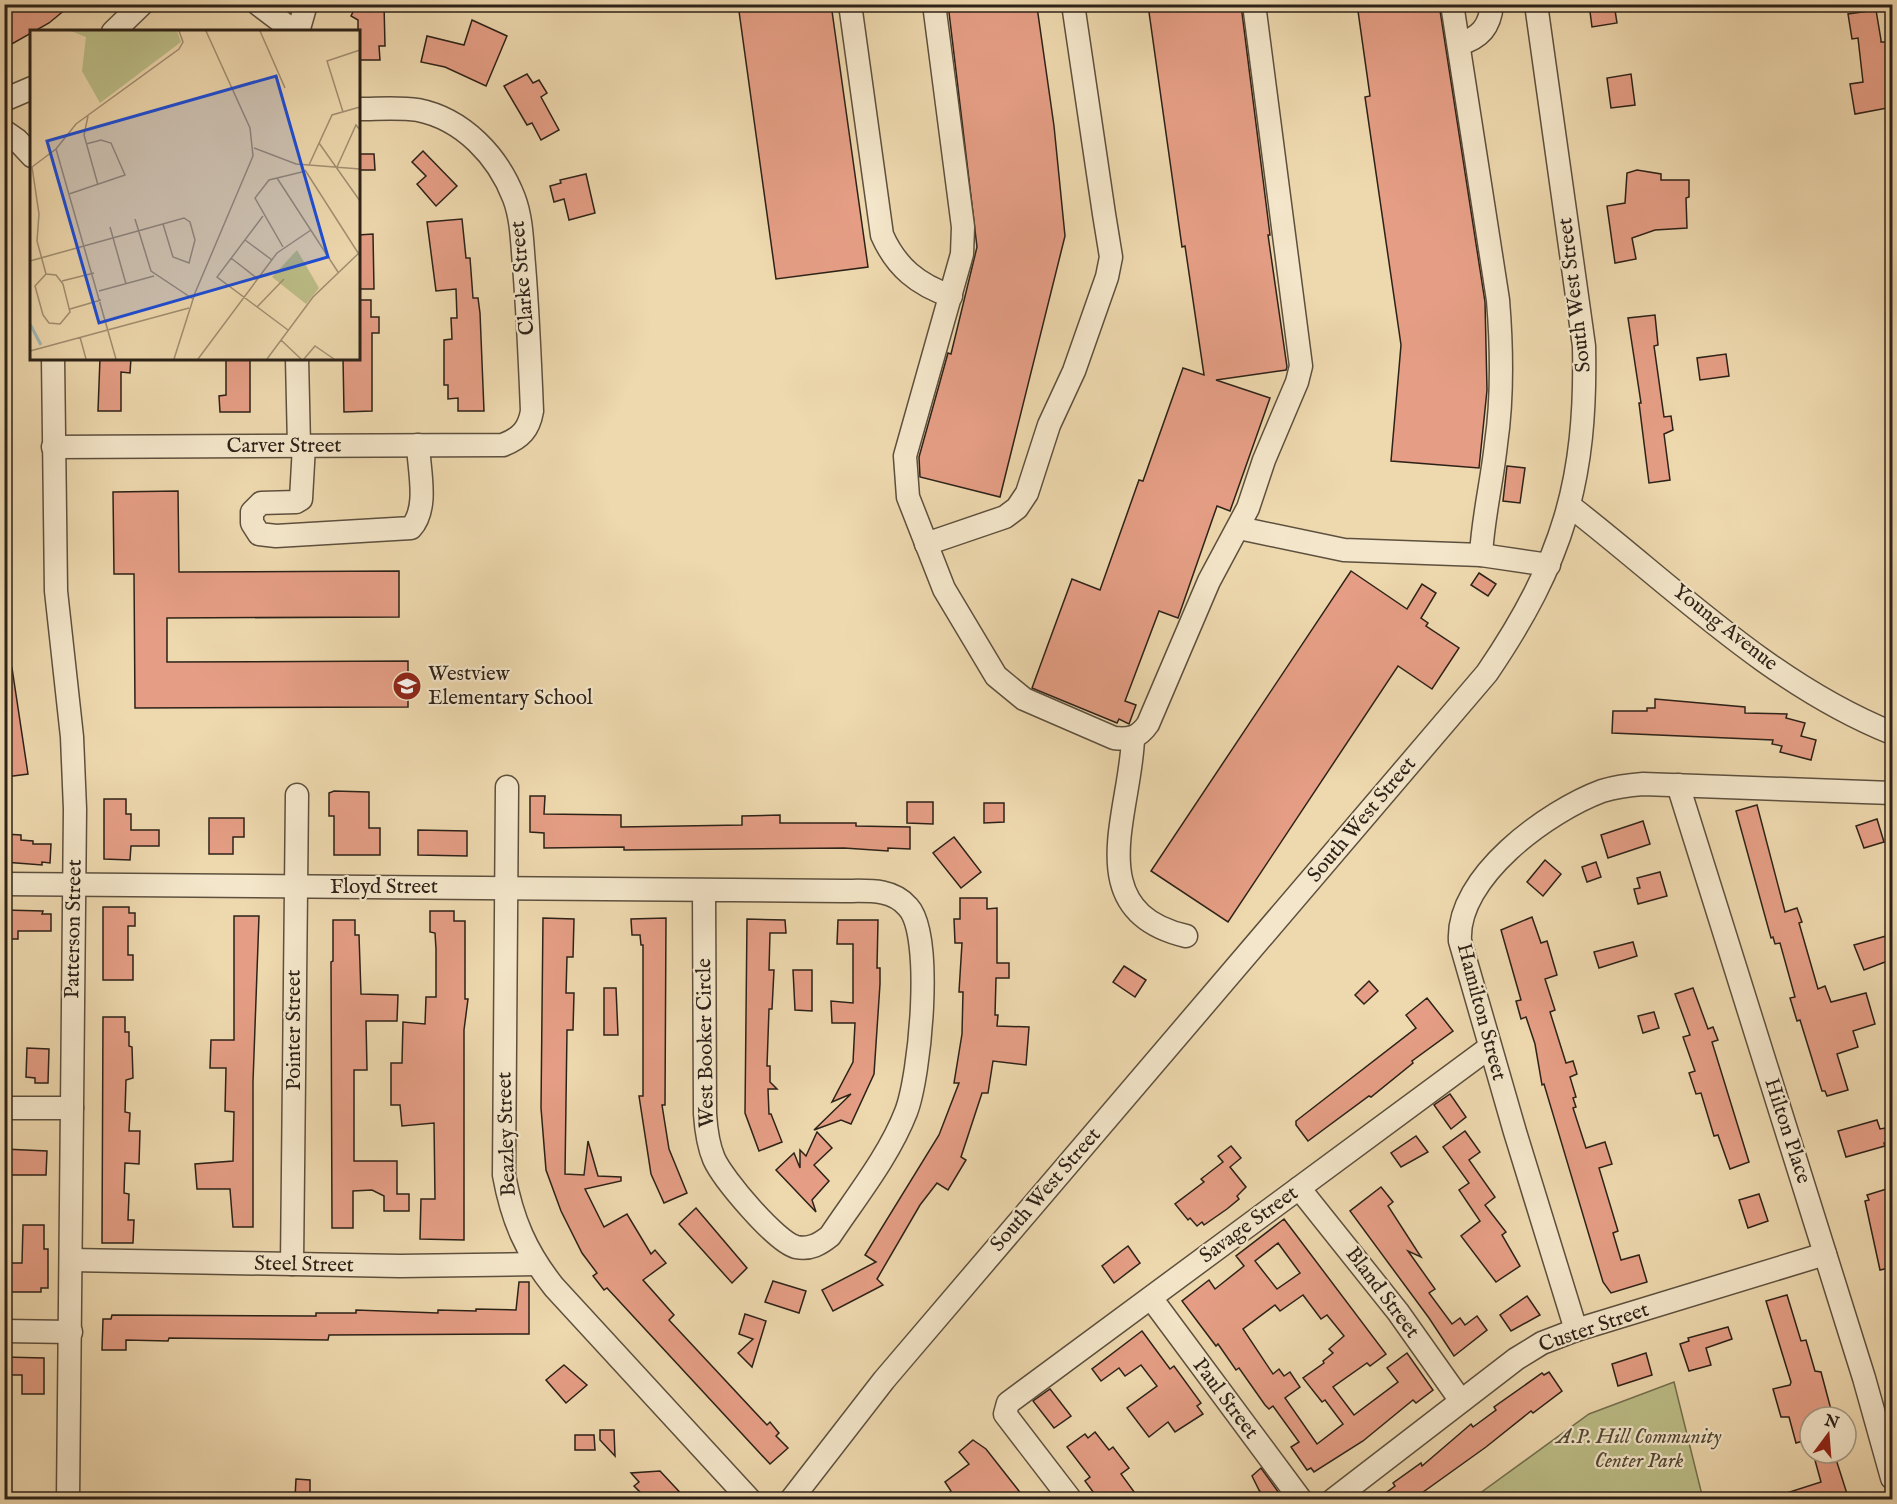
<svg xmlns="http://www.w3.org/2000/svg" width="1897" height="1504" viewBox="0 0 1897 1504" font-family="'IM FELL English',serif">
<rect width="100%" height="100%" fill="#eed8ae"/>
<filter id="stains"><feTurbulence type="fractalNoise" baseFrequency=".00333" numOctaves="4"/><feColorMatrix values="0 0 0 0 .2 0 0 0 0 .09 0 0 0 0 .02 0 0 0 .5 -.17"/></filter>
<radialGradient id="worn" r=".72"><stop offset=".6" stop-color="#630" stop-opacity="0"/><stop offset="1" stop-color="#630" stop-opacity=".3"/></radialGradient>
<polygon fill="#bcbe88" stroke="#747050" stroke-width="1.5" points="1674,1382 1703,1499 1472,1499 1589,1414"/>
<g fill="#e59e85" stroke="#2d2218" stroke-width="1.5" fill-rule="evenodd">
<polygon points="4,4 72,4 49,23 10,45 4,36"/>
<polygon points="357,4 384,4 385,46 379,46 380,60 358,60 358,20 351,16"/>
<polygon points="738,4 831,4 868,267 776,279"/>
<polygon points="948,4 1032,4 1032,8 1037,7 1054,126 1065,236 1000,497 920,477 919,457 948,353 951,354 977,247"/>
<polygon points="1357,4 1439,4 1485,302 1487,390 1479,468 1391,461 1401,345 1365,97 1370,96"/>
<polygon points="1589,4 1614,4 1617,23 1592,27"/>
<polygon points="1148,5 1241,5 1270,235 1268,235 1287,367 1286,370 1216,380 1270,398 1230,511 1217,506 1178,618 1159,611 1125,701 1136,705 1129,724 1119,719 1117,723 1032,688 1072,579 1100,590 1139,480 1143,481 1183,368 1204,375 1185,246 1182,247"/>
<polygon points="1876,10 1881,40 1881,42 1886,42 1890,79 1893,78 1893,107 1855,114 1850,84 1863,82 1858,38 1852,39 1848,14"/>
<polygon points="472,20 507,36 486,86 445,67 421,62 427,36 464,45"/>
<polygon points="527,74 533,83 539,80 547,93 541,97 559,130 541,140 532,123 527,125 504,86"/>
<polygon points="1631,74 1635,105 1611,108 1607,78"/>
<polygon points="423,151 457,186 436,206 417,184 426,176 412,162"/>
<polygon points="358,154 374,154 375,170 358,170"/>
<polygon points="1637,170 1661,174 1661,180 1689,180 1689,197 1686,198 1687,228 1655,230 1632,238 1636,259 1615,263 1607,206 1625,203 1627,173"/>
<polygon points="586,174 595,213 569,220 564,199 554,202 550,186 561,183 560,180"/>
<polygon points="462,219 466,258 470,258 473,298 478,298 480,313 484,411 458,411 458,398 448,399 448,385 444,385 444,340 452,339 451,318 457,318 456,289 436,291 427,222"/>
<polygon points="373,234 374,289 358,289 358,235"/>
<polygon points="358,300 371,300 371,317 379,317 379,333 372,333 372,411 344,412 343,358 358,358"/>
<polygon points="1655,315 1658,345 1654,346 1664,417 1671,416 1673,430 1664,434 1670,480 1649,483 1639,403 1641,403 1628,318"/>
<polygon points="1726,354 1729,376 1700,380 1697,358"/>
<polygon points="100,358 131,358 130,373 121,372 121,411 98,411"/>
<polygon points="226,358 250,358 250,412 220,412 219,396 226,395"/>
<polygon points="1507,466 1525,468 1520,503 1503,501"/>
<polygon points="178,491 179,572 399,571 399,617 167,618 167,662 408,661 408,707 135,708 134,574 114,574 113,492"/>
<polygon points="1351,571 1407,609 1422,584 1436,593 1421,618 1428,623 1426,626 1459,648 1432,689 1398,666 1228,922 1151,871"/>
<polygon points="1479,573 1496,584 1488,596 1471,585"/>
<polygon points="12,668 28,774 6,777 4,669"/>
<polygon points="1655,699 1745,707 1745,713 1787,714 1786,718 1805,723 1801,736 1816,740 1811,760 1780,752 1782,746 1772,744 1773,740 1612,733 1613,711 1647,711 1647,708 1655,708"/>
<polygon points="334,791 369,792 369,828 380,828 380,855 334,855 334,816 329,816 329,793"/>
<polygon points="530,796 545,796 544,814 621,815 621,827 742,825 742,816 780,815 780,823 856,823 856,826 910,827 910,849 888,848 888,851 844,848 624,850 624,847 544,848 544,833 530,832"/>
<polygon points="104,799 126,799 126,814 131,814 131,830 159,830 159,846 131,846 130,860 104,859"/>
<polygon points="907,802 933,802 933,824 907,823"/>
<polygon points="984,803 1004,803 1004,822 984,823"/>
<polygon points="1757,805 1785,912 1797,908 1802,922 1799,923 1818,989 1825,986 1831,1002 1866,993 1875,1024 1853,1031 1858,1047 1837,1054 1848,1090 1827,1096 1825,1091 1822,1091 1800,1020 1797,1021 1790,998 1795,997 1780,943 1775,944 1773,937 1771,938 1736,811"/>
<polygon points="209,818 244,818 244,837 233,837 233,854 209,854"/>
<polygon points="1877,819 1884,842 1864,848 1856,826"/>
<polygon points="1643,821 1650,844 1608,858 1601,835"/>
<polygon points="418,830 467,831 467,856 418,855"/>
<polygon points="4,834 21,835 21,840 33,841 33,844 51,844 50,863 42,862 42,865 4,862"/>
<polygon points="954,837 981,872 961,888 933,853"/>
<polygon points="1545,860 1561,874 1543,896 1527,882"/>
<polygon points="1596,862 1601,877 1587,882 1582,867"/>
<polygon points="1660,872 1667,896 1638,904 1634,889 1640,888 1637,878"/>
<polygon points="960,898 987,898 987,909 997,908 997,963 1009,963 1009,978 996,978 995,1015 998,1015 997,1026 1029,1027 1026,1065 993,1061 988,1093 982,1093 961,1157 966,1160 948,1190 937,1183 920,1205 877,1279 883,1285 833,1311 822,1290 876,1262 865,1255 939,1135 959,1083 954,1083 962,1034 963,992 959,992 962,943 955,943 954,919 960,919"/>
<polygon points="103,907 129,907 129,913 135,913 135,926 128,926 128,955 133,955 133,980 103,980"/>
<polygon points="4,910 43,911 42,914 51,914 51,931 18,931 18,939 4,939"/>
<polygon points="430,911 454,911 454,921 465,921 465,999 468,999 464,1030 464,1240 420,1239 421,1199 435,1199 434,1123 402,1126 400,1105 391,1105 391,1063 402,1063 403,1022 425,1024 426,997 436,997 436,949 435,933 430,932"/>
<polygon points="234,916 259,916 253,1082 253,1227 233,1227 230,1189 197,1189 195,1164 233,1161 234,1112 225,1111 226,1068 210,1068 211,1040 234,1040"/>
<polygon points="1532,917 1541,943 1547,941 1557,975 1545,979 1555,1010 1550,1012 1566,1063 1573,1061 1577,1074 1570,1077 1576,1097 1573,1098 1576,1107 1573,1108 1586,1148 1605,1142 1612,1164 1599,1168 1618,1231 1613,1233 1621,1260 1639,1255 1647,1282 1611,1293 1603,1282 1544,1084 1542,1085 1535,1044 1526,1017 1521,1019 1516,1001 1521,1000 1501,930"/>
<polygon points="543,918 574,919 573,957 567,957 566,993 574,993 573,1030 567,1030 565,1174 584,1175 588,1141 598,1176 621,1177 621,1181 585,1189 604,1227 627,1214 651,1254 655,1250 666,1263 643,1280 674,1315 669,1320 767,1425 770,1422 779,1433 776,1436 788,1448 770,1464 607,1288 604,1290 593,1276 597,1273 582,1253 561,1211 546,1170 541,1108"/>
<polygon points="666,918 665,1105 662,1105 669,1149 687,1193 664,1203 651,1174 639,1096 643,1096 643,945 641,945 640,935 632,935 631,919"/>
<polygon points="747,919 785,920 786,933 770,933 769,970 774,970 772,1009 769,1009 767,1066 770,1066 770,1082 777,1089 768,1089 769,1114 771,1114 782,1142 759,1151 745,1113"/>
<polygon points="333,920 355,920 355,935 359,935 361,994 398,995 397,1021 366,1021 367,1070 354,1070 354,1161 397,1161 397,1194 409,1194 409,1211 384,1211 384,1196 372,1190 353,1191 353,1228 332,1228 331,962 333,961"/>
<polygon points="838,920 878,920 877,968 880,968 880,984 874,1074 851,1124 841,1120 814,1130 851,1094 832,1102 853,1062 855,1023 832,1023 831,1001 853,1003 853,944 837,944"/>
<polygon points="1893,934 1893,959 1864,970 1854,945"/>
<polygon points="1633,942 1637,956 1599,968 1594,952"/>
<polygon points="1124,966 1146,980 1135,997 1113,982"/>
<polygon points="793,970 812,970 812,1011 795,1010"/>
<polygon points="1369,981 1378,991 1364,1004 1355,995"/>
<polygon points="604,988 616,988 618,1035 604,1035"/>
<polygon points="1693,988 1708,1029 1713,1027 1718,1040 1712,1042 1749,1162 1730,1169 1718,1135 1714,1136 1701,1093 1696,1094 1689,1073 1695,1071 1683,1037 1690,1035 1675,994"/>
<polygon points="1427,998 1453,1031 1412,1061 1413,1063 1371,1097 1369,1096 1308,1141 1296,1125 1296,1121 1416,1028 1406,1015"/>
<polygon points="1654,1012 1659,1028 1643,1033 1638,1016"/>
<polygon points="103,1017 125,1017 125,1032 129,1032 129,1046 132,1047 133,1078 126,1080 125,1112 130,1113 129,1131 140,1131 139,1164 125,1163 124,1193 129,1194 128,1220 134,1220 133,1243 102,1243"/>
<polygon points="27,1048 49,1049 48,1083 35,1083 35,1078 26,1077"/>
<polygon points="1450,1094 1466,1117 1451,1129 1434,1105"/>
<polygon points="1877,1120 1880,1129 1885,1128 1889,1142 1884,1143 1885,1146 1846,1157 1838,1131"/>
<polygon points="1465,1131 1480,1152 1469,1160 1495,1197 1485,1205 1506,1232 1502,1235 1520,1266 1496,1282 1461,1236 1480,1221 1459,1190 1469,1183 1443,1147"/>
<polygon points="817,1132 832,1148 814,1165 829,1181 812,1200 816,1212 776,1170 794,1153 800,1168 800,1150 806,1156"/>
<polygon points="1416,1136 1428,1152 1401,1167 1391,1153"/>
<polygon points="1231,1146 1241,1158 1230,1167 1246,1187 1237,1196 1239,1199 1227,1209 1204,1225 1202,1222 1197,1226 1190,1218 1188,1220 1175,1204 1204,1182 1201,1179 1223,1162 1218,1156"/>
<polygon points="4,1149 47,1151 46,1175 4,1175"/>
<polygon points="1381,1187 1393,1202 1388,1206 1421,1257 1408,1251 1435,1289 1429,1293 1452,1324 1460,1318 1465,1325 1477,1316 1487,1330 1454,1356 1429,1318 1350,1211"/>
<polygon points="1893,1187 1893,1267 1880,1270 1865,1201 1869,1200 1867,1195"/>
<polygon points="1759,1194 1768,1221 1748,1228 1739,1200"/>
<polygon points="696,1208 747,1268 732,1283 679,1224"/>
<path d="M1284,1219l102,135 -16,12 -3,-3 -34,24 21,28 44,-33 -11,-14 20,-15 26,37 -17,13 -3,-3 -50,41 -49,31 -3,-4 -4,2 -16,-23 8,-5 -26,-36 -4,3 -4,-4 -26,-37 -3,2 -18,-26 -2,2 -34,-45 27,-21 6,9 29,-23 -8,-10zM1278,1243l22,30 -23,16 -22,-28zM1303,1295l18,24 6,-4 17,21 -15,13 4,4 -10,8 1,2 -21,15 19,24 3,-2 18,24 -26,20 -32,-46 15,-11 -10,-15 -6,4 -5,-7 -6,5 -30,-45 32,-24 5,6z"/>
<polygon points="23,1225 44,1225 44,1249 48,1249 48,1288 41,1288 41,1292 4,1292 4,1267 8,1267 8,1263 22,1263"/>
<polygon points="1128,1246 1140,1263 1114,1283 1102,1266"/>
<polygon points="773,1281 806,1291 799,1313 765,1302"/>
<polygon points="519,1282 529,1282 529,1334 329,1335 328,1340 169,1338 168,1341 126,1340 126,1350 102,1350 103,1319 111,1319 112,1315 316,1316 316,1313 356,1313 356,1310 438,1313 438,1310 476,1311 476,1309 516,1310"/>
<polygon points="1787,1295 1801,1341 1806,1340 1815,1371 1821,1372 1833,1417 1810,1417 1810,1439 1796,1443 1789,1417 1781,1417 1773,1389 1790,1385 1791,1382 1766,1301"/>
<polygon points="1527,1296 1540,1315 1511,1331 1500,1315"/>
<polygon points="745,1314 766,1321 752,1367 738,1353 753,1339 739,1334"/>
<polygon points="1728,1327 1732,1339 1706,1348 1711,1365 1689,1371 1680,1344 1689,1341 1688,1338"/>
<polygon points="1142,1331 1170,1369 1174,1366 1201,1403 1197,1406 1203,1414 1175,1432 1168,1422 1149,1437 1127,1408 1157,1386 1141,1365 1125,1376 1119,1368 1101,1381 1092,1369"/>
<polygon points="1646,1353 1652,1375 1618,1386 1612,1364"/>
<polygon points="4,1357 44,1358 44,1394 22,1394 22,1375 4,1375"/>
<polygon points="564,1365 587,1385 566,1403 546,1380"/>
<polygon points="1549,1372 1562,1391 1533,1413 1531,1411 1486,1447 1412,1500 1376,1500 1395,1486 1393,1483 1421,1463 1422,1466 1471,1424 1473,1427 1496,1410 1494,1407 1542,1373 1544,1375"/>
<polygon points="1050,1389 1071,1416 1054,1428 1033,1401"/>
<polygon points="600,1430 614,1430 615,1456 600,1440"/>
<polygon points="1095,1432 1109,1450 1113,1447 1129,1468 1121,1474 1140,1500 1099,1500 1085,1481 1090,1477 1067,1447 1085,1434 1088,1438"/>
<polygon points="575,1435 594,1435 595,1450 575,1450"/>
<polygon points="973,1440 986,1449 1026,1500 940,1500 951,1491 945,1482 969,1464 959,1452"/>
<polygon points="1813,1453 1834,1453 1849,1500 1777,1500 1777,1496 1821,1482"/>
<polygon points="1261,1468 1284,1500 1266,1500 1259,1490 1252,1476"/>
<polygon points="660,1471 687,1500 647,1499 634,1486 639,1482 631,1473"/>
<polygon points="296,1479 310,1480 310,1498 295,1498"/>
</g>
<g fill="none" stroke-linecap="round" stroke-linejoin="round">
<g stroke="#5d503e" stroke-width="25">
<g id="minor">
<polyline points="258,4 295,32"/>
<path d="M850,4l32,231c14,32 36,50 69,61"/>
<path d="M934,4l29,223 -1,27 -57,202 3,41 36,92 52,87 28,23 90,39c16,2 25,-1 34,-14l61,-143 39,-73 16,-48 33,-78 4,-16 -47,-362"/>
<path d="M1452,4l46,296c4,49 5,96 -2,144 -4,38 -13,73 -15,111"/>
<polyline points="113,32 142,4"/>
<polyline points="298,32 306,4"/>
<path d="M1459,44c21,-6 31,-17 33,-40"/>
<polyline points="4,100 32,88"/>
<polyline points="4,131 17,140 32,156"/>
<polyline points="53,358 56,591 72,737 75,809 68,1500"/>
<polyline points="297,358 299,446"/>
<path d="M304,446l-3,53 -5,3 -35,1 -9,9v11l7,11 17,2 135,-8c18,-20 8,-57 7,-83"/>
<path d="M53,447l450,-2c18,-7 26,-16 29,-34 -2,-49 -4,-97 -8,-146 -2,-22 -2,-46 -10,-67 -16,-42 -51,-79 -96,-88 -19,-3 -40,-1 -60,-1"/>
<path d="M1570,506c103,80 200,178 322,227"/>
<polyline points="1239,528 1344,550 1481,555 1549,565"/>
<polyline points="926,544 1005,517 1017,508 1027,493 1049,425 1074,371 1107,277 1111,257 1104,214 1073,4"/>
<path d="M1133,738c-2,74 -54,173 53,198"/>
<polyline points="1678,785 1864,1378 1892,1478"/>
<path d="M507,787l-3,388c8,44 22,77 50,112l196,213"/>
<path d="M4,884l840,7c23,0 48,-3 64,16 26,28 12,169 -2,205 -17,44 -50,85 -76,124 -10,8 -20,14 -34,11 -20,-5 -73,-68 -82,-88 -6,-14 -8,-30 -9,-45l-1,-224"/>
<polyline points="4,1108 72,1108"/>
<polyline points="1299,1188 1398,1312 1461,1401"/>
<polyline points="71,1260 400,1266 536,1264"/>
<polyline points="292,1264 297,795"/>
<polyline points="1151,1298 1301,1500"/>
<path d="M1576,1330l-61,-198 -55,-191c-4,-64 88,-130 142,-150 13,-4 27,-6 41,-7l249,9"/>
<polyline points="4,1331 71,1332"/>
<path d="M791,1500l93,-120 603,-707c76,-112 100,-192 97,-327l-48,-342"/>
<polyline points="1071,1500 1005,1414 1008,1403 1490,1047"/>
<polyline points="1333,1500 1516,1359 1542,1343 1576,1330 1825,1254"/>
</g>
</g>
<use href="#minor" stroke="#f4e6ca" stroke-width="22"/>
</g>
<defs>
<g id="school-disc" transform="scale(1.5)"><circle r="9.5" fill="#8f2418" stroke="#f4e6ca"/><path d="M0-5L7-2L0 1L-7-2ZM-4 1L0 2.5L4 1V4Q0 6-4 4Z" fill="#fff"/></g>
</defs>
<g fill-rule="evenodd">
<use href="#school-disc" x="407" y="686"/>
</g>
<g text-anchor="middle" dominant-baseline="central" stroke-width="4.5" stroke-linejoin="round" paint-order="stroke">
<g font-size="21" fill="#2d2218" stroke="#f4e6ca">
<text transform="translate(523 278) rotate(-95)">Clarke Street</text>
<text transform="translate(1575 295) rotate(-97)">South West Street</text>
<text x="284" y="446">Carver Street</text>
<text transform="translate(1725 628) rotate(38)">Young Avenue</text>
<text transform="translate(1362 820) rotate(-50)">South West Street</text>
<text x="384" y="887">Floyd Street</text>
<text transform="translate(74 929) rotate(-89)">Patterson Street</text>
<text transform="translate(1481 1012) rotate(75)">Hamilton Street</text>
<text transform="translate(294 1030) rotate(-90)">Pointer Street</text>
<text transform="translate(706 1043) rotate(-91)">West Booker Circle</text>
<text transform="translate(1787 1131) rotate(72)">Hilton Place</text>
<text transform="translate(507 1134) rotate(-92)">Beazley Street</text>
<text transform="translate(1046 1190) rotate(-49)">South West Street</text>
<text transform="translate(1249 1225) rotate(-36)">Savage Street</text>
<text transform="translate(304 1265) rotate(1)">Steel Street</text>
<text transform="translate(1382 1293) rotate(53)">Bland Street</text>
<text transform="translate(1594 1328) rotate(-19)">Custer Street</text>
<text transform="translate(1225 1399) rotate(53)">Paul Street</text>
</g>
<g font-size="21" fill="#2d2218" stroke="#f4e6ca" text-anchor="start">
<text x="428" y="674">Westview<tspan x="428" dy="24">Elementary School</tspan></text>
</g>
<g font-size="21" font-style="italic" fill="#514934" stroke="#f4e6ca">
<text x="1639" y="1437">A.P. Hill Community<tspan x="1639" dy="24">Center Park</tspan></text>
</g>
</g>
<g transform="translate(30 30)">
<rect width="330" height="330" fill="#eed8ae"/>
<path d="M0,1h147l4,11 -81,61 -18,-32 4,-34 -15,-6zM267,220l22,38 -13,16 -34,-27z" fill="#bcbe88"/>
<path fill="none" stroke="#9eb7b6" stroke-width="3" d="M0,294l11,21"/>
<path fill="none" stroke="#a18f72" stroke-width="1.5" d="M230,1l25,57M313,82l-16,-51 33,-11M58,86l-4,19 14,50M289,113l41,58M224,118l42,16 64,5M26,119l60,210M279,135l23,-50 28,-8M307,137l19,-42 4,5M275,140l55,86M247,148l61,94M39,164l56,-19 -14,-32 -10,-3 -15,4M233,186l-46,61 71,53M105,189l16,52 42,28M80,197l16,57M215,210l27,20M253,217l-28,-49 14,-18 37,-9M201,228l27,21M0,231l115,-32 39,-11 6,4 5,18 -6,23 -16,-6 -10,-33M16,244l-9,-33 2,-27 -7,-47 24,-18 20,-25 103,-75 4,-7 -4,-11M16,244l-11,12 8,29 6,8 11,1M16,244l10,1 7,9 7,28 -10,12M32,251l32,-8M69,261l55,-15M227,277l27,-28M40,279l31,-9M50,307l6,22M251,310l20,19M0,321l159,-43M144,329l21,-66 58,-137 -3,-28 -44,-97M168,329l79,-106 34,-23M237,329l46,-62 47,-45M274,329l11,-13 19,13"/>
<path fill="#1d4ed8" fill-opacity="0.15" stroke="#1d4ed8" stroke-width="3" d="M246,46l52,181 -229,66 -52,-182z"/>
<rect width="330" height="330" fill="none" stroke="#2d2218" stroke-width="3"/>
</g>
<rect width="1897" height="1504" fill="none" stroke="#eed8ae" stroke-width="24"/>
<rect x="6" y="6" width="1885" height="1492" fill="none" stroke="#2d2218" stroke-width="3"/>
<rect x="12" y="12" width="1873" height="1480" fill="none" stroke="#2d2218" stroke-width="1.5"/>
<g transform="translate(1828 1435) rotate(16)"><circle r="28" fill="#f4e6ca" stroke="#a49883" stroke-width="1.5"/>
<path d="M0-4.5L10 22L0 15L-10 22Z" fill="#8f2418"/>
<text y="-9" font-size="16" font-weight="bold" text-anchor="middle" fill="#2d2218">N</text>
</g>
<rect width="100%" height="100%" filter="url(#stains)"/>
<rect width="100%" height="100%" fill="url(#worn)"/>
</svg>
